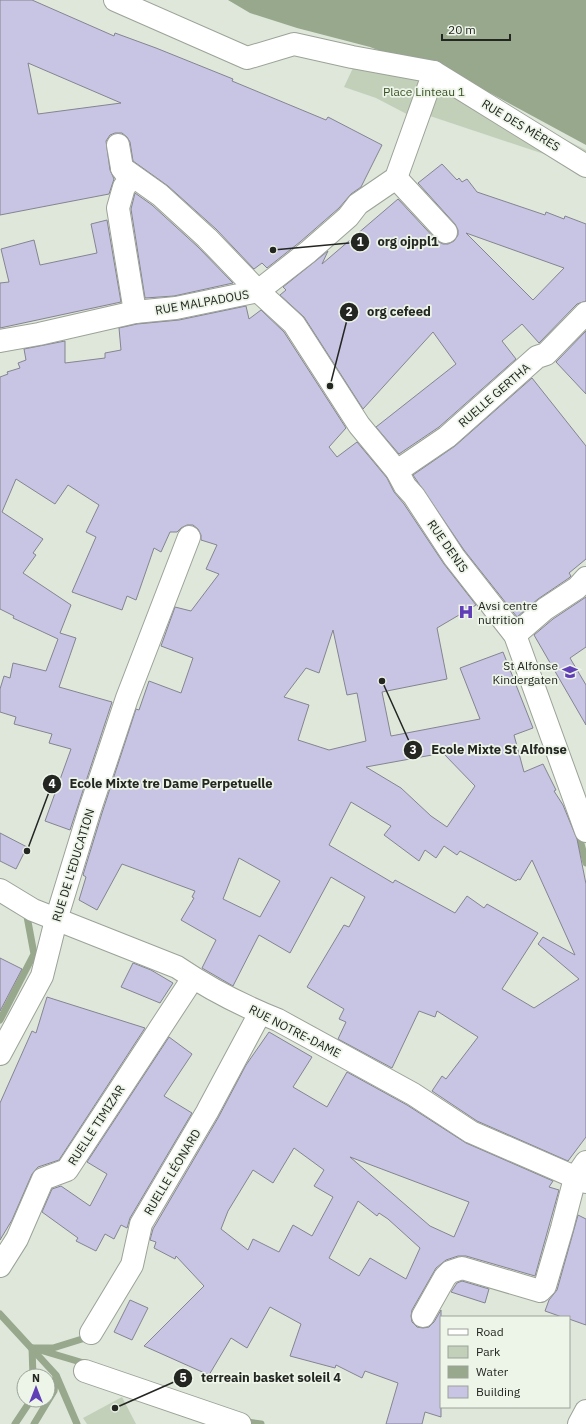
<svg xmlns="http://www.w3.org/2000/svg" width="586" height="1424" viewBox="0 0 586 1424" font-family="'IBM Plex Sans',sans-serif">
<rect width="100%" height="100%" fill="#dfe7db"/>
<g fill="#c2d0ba">
<polygon points="361,51 434,72 586,150 586,168 427,115 422,122 376,98 344,87"/>
<polygon points="122,1397 136,1424 87,1424 83,1418"/>
</g>
<polygon fill="#97a88c" points="228,0 586,0 586,145 492,94 370,47 297,28 250,13"/>
<g fill="none" stroke-linecap="round" stroke-linejoin="round">
<g stroke="#97a88c" stroke-width="7">
<polyline points="578,832 586,863"/>
<polyline points="0,1020 34,954 26,911"/>
<polyline points="0,1314 56,1375 77,1424"/>
<polyline points="32,1348 53,1348 82,1339 87,1331"/>
<polyline points="32,1348 33,1376"/>
<polyline points="40,1350 87,1364"/>
<polyline points="241,1421 261,1424"/>
<polyline points="15,1424 31,1400"/>
<polyline points="34,1424 54,1391 56,1376"/>
</g>
</g>
<g fill="#c8c4e4" stroke="#858490" fill-rule="evenodd">
<path d="M0,0h32l82,36 1,-3 41,15 77,31 -1,2 94,39 2,-3 54,28 -21,42 -10,7 -12,14 -39,34 -33,26 -5,-5 -8,6 -38,-40 -48,-43 -35,-25 -3,-19 -3,-5 -5,-4h-7l-5,2 -4,6 4,29 4,9 -5,15 -109,21zM28,63l93,40 -83,11z"/>
<path d="M442,164l15,16 2,-2 3,4 5,-3 10,13 68,23 1,-3 18,7 1,-3 21,8v77l-9,3 -38,39 -17,-19 -20,17 14,18 -77,68 -40,27 -23,-27 80,-63 -23,-32 -70,77 -59,-92 -24,-22 6,-5 -3,-3 45,-36 -6,13 76,-65 39,42 6,3h5l6,-3 4,-6v-5l-3,-6 -37,-41zM466,233l98,35 -31,32z"/>
<polygon points="135,193 152,205 198,247 233,283 174,296 145,298 131,209"/>
<polygon points="107,220 121,302 0,328 0,283 9,282 1,249 34,240 40,265 97,253 91,224"/>
<path d="M246,306l3,13 12,-9 23,22 62,96 -17,19 8,10 20,-15 30,36 7,14 10,12 40,60 32,41 -39,23 10,51 -65,13 9,44 89,-17 -20,-51 43,-16 30,76 -19,7 10,37 19,-8 13,26 -2,1 9,14 14,34 9,45v253l-18,24 -91,-40 -45,-30 10,-15 4,3 32,-42 -41,-26 -2,6 -16,-6 -27,57 -54,-29 8,-17 -7,-3 5,-10 -37,-22 37,-62 5,2 16,-30 -34,-20 -41,76 -31,-18 -26,51 -31,-18 14,-28 -35,-20 13,-22 -2,-1 3,-6 -73,-27 -25,46 -18,-10 7,-23 -3,-2 19,-62 34,-104 3,1 10,-29 32,12 12,-35 -32,-12 14,-39 16,4 28,-37 -13,-5 11,-24 -16,-5v-5l-3,-6 -5,-4h-6l-6,3 -4,4h-7l-9,20 -7,-4 -18,52 -9,-4 -5,14 -50,-18 24,-55 -10,-5 13,-27 -31,-20 -13,19 -39,-25 -14,33 41,27 -10,14 3,2 -13,18 48,32 -11,28 16,5 -17,49 53,15 -42,128 -25,-9 26,-72 -22,-6 3,-9 -38,-10 2,-7 -16,-5v-23l4,-13 6,2 3,-15 33,8 12,-32 -45,-21 1,-2 -14,-7v-232l8,-3 -1,-2 13,-4 -2,-5 8,-3 -2,-11 41,-8v22l40,-5v-5l16,-3 -2,-22 18,-4 42,-4zM333,630l14,65 10,-2 9,48 -37,9 -31,-10 11,-35 -25,-8 22,-29 13,5zM443,753l32,33 -28,41 -16,-11 -30,-28 -35,-21zM351,802l40,24 -7,9 35,26 6,-11 11,8 8,-12 13,9 3,-4 56,30 2,-2 2,1 12,-20 43,95 -32,-18 -5,7 41,35 -45,29 -32,-19 36,-56 -51,-29 -3,4 -17,-12 -12,17 -60,-33 -2,3 -64,-38zM239,858l41,23 -20,36 -37,-18z"/>
<polygon points="586,331 586,394 556,362"/>
<polygon points="532,378 586,446 586,559 569,573 571,576 569,578 538,599 517,617 464,550 413,475 455,446"/>
<polygon points="586,597 586,647 570,658 586,685 586,725 534,635 553,619"/>
<polygon points="0,833 27,847 16,869 0,861"/>
<polygon points="0,958 22,969 0,1011"/>
<polygon points="133,963 151,970 173,983 160,1003 121,987"/>
<polygon points="47,997 145,1028 59,1160 38,1167 32,1174 12,1220 0,1240 0,1103 32,1031 36,1033"/>
<path d="M269,1032l43,25 -19,30 34,20 20,-35 60,33 59,38 87,38 -4,6 10,3 -24,86 -69,-20h-8l-12,4 -10,8 -24,42 -1,6 1,6 5,5 6,1 6,-1 5,-5 7,-12v107l-16,-5 -3,12h-36l12,-41 -33,-12 -3,7 -26,-13 -1,3 -45,-12 11,-32 -31,-17 -23,41 -16,-10 -22,37 -65,-29 60,-60 -28,-30 -1,3 -21,-11 2,-6 -6,-2 3,-11 65,-111 28,-53zM294,1148l30,22 -10,16 19,11 -21,39 -19,-11 -14,27 -26,-13 -5,11 -27,-21 7,-18 25,-41 20,13zM350,1157l119,45 -15,35 -24,-11zM358,1201l19,15 2,-3 9,6 32,29 -14,31 -36,-21 -11,18 -30,-18z"/>
<polygon points="169,1037 192,1054 164,1096 192,1113 130,1218 127,1228 121,1225 114,1239 105,1234 96,1251 76,1241 78,1238 42,1212 52,1189 61,1186 90,1206 107,1174 87,1162"/>
<polygon points="578,1215 586,1219 586,1325 569,1319 569,1317 562,1317 545,1311 549,1300 557,1290"/>
<polygon points="462,1281 489,1289 485,1303 451,1292 457,1283"/>
<polygon points="130,1300 148,1308 132,1340 114,1332"/>
</g>
<g fill="none" stroke-linecap="round" stroke-linejoin="round">
<g stroke="#9ba397" stroke-width="24">
<g id="minor">
<polyline points="115,0 247,58 294,44 352,57 434,72 586,166"/>
<polyline points="118,145 122,168 160,195 207,238 258,291 294,324 359,425 397,471 405,486 414,496 454,557 515,635 586,831"/>
<polyline points="122,168 130,180 124,187 118,208 135,312"/>
<polyline points="396,178 446,232"/>
<polyline points="0,341 39,334 135,312 176,308 258,291 308,252 348,217 358,204 396,178 434,72"/>
<polyline points="397,471 447,437 537,357 546,354 586,313"/>
<polyline points="515,635 545,609 577,588 586,578"/>
<path d="M0,890l33,20 144,57c31,21 66,39 101,53l135,74 58,38 115,50"/>
<polyline points="0,1054 42,976 56,920 90,809 127,698 189,537"/>
<polyline points="0,1266 17,1239 43,1179 67,1170 193,978"/>
<polyline points="423,1316 445,1277 450,1272 462,1268 540,1291 545,1286 562,1228 575,1178 586,1162"/>
<polyline points="91,1333 132,1265 141,1224 207,1112 260,1013"/>
<polyline points="85,1371 240,1424"/>
<polyline points="579,1424 586,1411"/>
</g>
</g>
<use href="#minor" stroke="#fff" stroke-width="22"/>
</g>
<defs>
<g id="hospital-bare" transform="scale(1.2)"><path d="M-5-5h3v3.5h4V-5h3V5h-3V1.5h-4V5h-3Z" fill="#603fb7" stroke="#edf4e8" stroke-width="2.5" paint-order="stroke"/></g>
<g id="school-bare" transform="scale(1.2)"><path d="M0-5L7-2L0 1L-7-2ZM-4 1L0 2.5L4 1V4Q0 6-4 4Z" fill="#603fb7" stroke="#edf4e8" stroke-width="2.5" paint-order="stroke"/></g>
</defs>
<g fill-rule="evenodd">
<use href="#hospital-bare" x="466" y="612"/>
<use href="#school-bare" x="570" y="672"/>
</g>
<g text-anchor="middle" dominant-baseline="central" stroke-width="3.5" stroke-linejoin="round" paint-order="stroke">
<g font-size="12" fill="#375024" stroke="#edf4e8">
<text x="424" y="91">Place Linteau 1</text>
</g>
<g font-size="12" fill="#232621" stroke="#edf4e8">
<text transform="translate(521 125) rotate(31)">RUE DES MÈRES</text>
<text transform="translate(202 302) rotate(-10)">RUE MALPADOUS</text>
<text transform="translate(494 395) rotate(-41)">RUELLE GERTHA</text>
<text transform="translate(448 546) rotate(55)">RUE DENIS</text>
<text transform="translate(73 865) rotate(-73)">RUE DE L'EDUCATION</text>
<text transform="translate(295 1031) rotate(27)">RUE NOTRE-DAME</text>
<text transform="translate(96 1125) rotate(-57)">RUELLE TIMIZAR</text>
<text transform="translate(172 1172) rotate(-59)">RUELLE LÉONARD</text>
</g>
<g font-size="12" fill="#232621" stroke="#edf4e8" text-anchor="start">
<text x="478" y="605">Avsi centre<tspan x="478" dy="14">nutrition</tspan></text>
<text x="558" y="665" text-anchor="end">St Alfonse<tspan x="558" dy="14">Kindergaten</tspan></text>
</g>
</g>
<path fill="none" stroke="#232621" stroke-width="1.5" d="M273 250L360 242M330 386L349 312M382 681L413 750M27 851L52 784M115 1408L183 1378"/>
<g fill="#232621" stroke="#edf4e8" stroke-width="1.5">
<circle cx="273" cy="250" r="4"/>
<circle cx="330" cy="386" r="4"/>
<circle cx="382" cy="681" r="4"/>
<circle cx="27" cy="851" r="4"/>
<circle cx="115" cy="1408" r="4"/>
<circle cx="360" cy="242" r="10"/>
<circle cx="349" cy="312" r="10"/>
<circle cx="413" cy="750" r="10"/>
<circle cx="52" cy="784" r="10"/>
<circle cx="183" cy="1378" r="10"/>
</g>
<g font-size="12" text-anchor="middle" font-weight="bold" fill="#fff">
<text x="360" y="246">1</text>
<text x="349" y="316">2</text>
<text x="413" y="754">3</text>
<text x="52" y="788">4</text>
<text x="183" y="1382">5</text>
</g>
<g font-size="13" text-anchor="middle" font-weight="bold" fill="#232621" stroke="#edf4e8" stroke-width="3.5" stroke-linejoin="round" paint-order="stroke">
<text x="408" y="246">org ojppl1</text>
<text x="399" y="316">org cefeed</text>
<text x="499" y="754">Ecole Mixte St Alfonse</text>
<text x="171" y="788">Ecole Mixte tre Dame Perpetuelle</text>
<text x="271" y="1382">terreain basket soleil 4</text>
</g>
<rect x="440" y="1316" width="130" height="92" fill="#edf4e8" stroke="#9ca298"/>
<rect x="448" y="1329" width="20" height="6" fill="#ffffff" stroke="#9ca298"/>
<text x="476" y="1336" font-size="12" fill="#232621">Road</text>
<rect x="448" y="1346" width="20" height="12" fill="#c2d0ba" stroke="#9ca298"/>
<text x="476" y="1356" font-size="12" fill="#232621">Park</text>
<rect x="448" y="1366" width="20" height="12" fill="#97a88c" stroke="#9ca298"/>
<text x="476" y="1376" font-size="12" fill="#232621">Water</text>
<rect x="448" y="1386" width="20" height="12" fill="#c8c4e4" stroke="#9ca298"/>
<text x="476" y="1396" font-size="12" fill="#232621">Building</text>
<g transform="translate(36 1388)"><circle r="19" fill="#edf4e8" stroke="#9ca298"/>
<path d="M0-3L7 15L0 10L-7 15Z" fill="#603fb7"/>
<text y="-6" font-size="11" font-weight="bold" text-anchor="middle" fill="#232621">N</text>
</g>
<path d="M442 34v6h68v-6" fill="none" stroke="#232621" stroke-width="2"/>
<text x="448" y="34" font-size="12" fill="#232621" stroke="#edf4e8" stroke-width="3" paint-order="stroke">20 m</text>
</svg>
